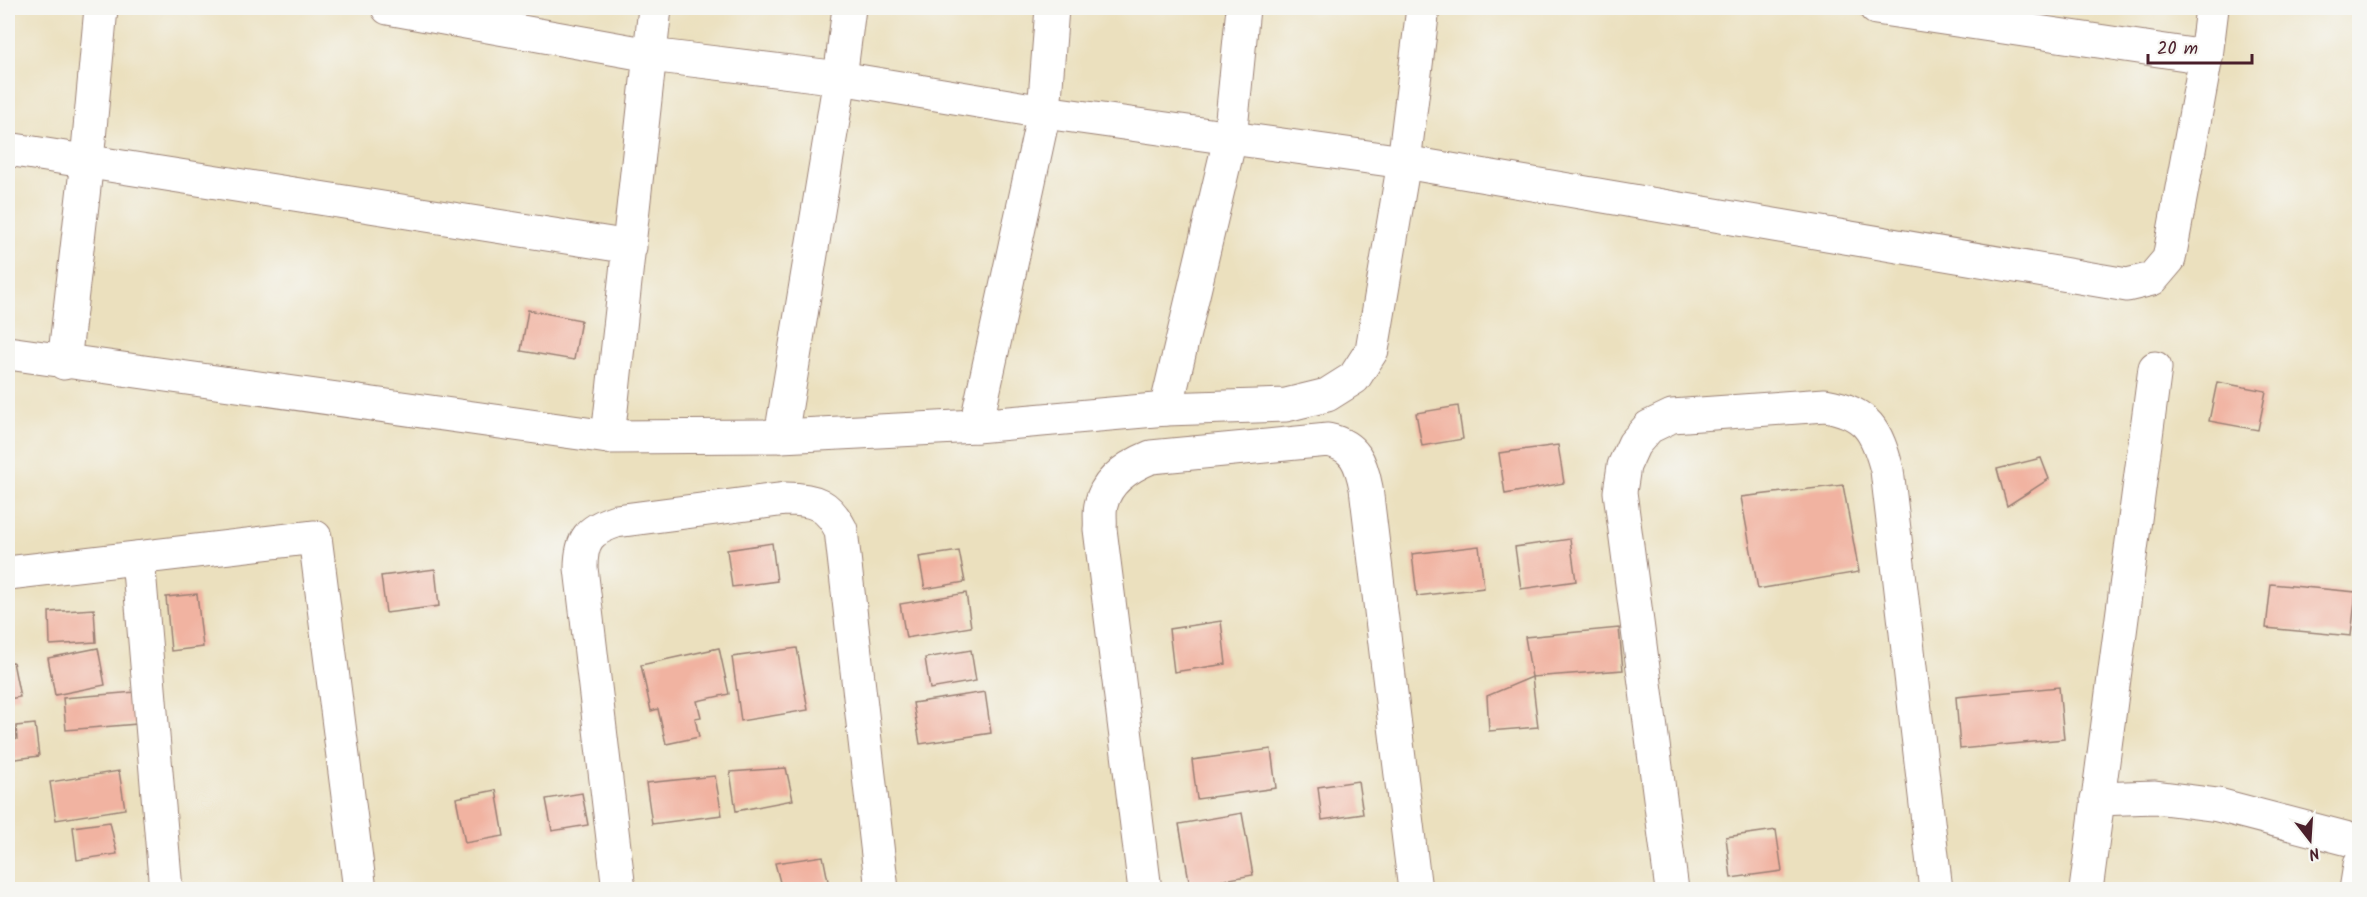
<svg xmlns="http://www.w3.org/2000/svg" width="2367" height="897" viewBox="0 0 2367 897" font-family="Kalam,sans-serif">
<rect width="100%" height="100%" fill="#f6f6f2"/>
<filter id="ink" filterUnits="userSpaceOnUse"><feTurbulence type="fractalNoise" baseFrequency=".0167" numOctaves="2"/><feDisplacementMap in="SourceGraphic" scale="12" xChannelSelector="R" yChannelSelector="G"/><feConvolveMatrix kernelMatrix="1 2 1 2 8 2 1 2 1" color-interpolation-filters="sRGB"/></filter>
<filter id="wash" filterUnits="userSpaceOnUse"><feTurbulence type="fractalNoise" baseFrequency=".008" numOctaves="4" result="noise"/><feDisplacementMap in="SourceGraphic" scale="24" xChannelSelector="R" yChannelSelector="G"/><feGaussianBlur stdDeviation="1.35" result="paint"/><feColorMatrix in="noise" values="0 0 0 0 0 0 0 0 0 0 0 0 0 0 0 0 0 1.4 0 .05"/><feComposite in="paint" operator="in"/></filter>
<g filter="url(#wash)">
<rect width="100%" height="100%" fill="#ebe0be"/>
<g id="blocks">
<g fill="#f1b3a1">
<polygon points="528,310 581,320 574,360 521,351"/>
<polygon points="2217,382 2266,391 2258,430 2209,421"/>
<polygon points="1458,406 1463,439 1422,446 1416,413"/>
<polygon points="1558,445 1564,483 1505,494 1499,453"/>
<polygon points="2041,458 2049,479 2007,506 1997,469"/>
<polygon points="1843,485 1859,572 1758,589 1741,497"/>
<polygon points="1570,539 1576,581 1521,589 1515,547"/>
<polygon points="772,543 777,581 732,587 727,550"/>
<polygon points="1479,546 1484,588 1417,596 1412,554"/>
<polygon points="959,551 965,582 925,589 919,557"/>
<polygon points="435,569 439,606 386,613 381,576"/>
<polygon points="2271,584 2356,592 2351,636 2266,628"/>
<polygon points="966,593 971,627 906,638 900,604"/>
<polygon points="197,594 203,647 171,651 166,597"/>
<polygon points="94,609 96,642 50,645 49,612"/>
<polygon points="1221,621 1226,664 1174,672 1169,629"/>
<polygon points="1619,628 1623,670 1532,677 1525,637"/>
<polygon points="98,648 105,685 55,695 48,658"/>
<polygon points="719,648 729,694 697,701 701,717 695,718 699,737 666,744 658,709 651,711 641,665"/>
<polygon points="797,648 808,710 741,721 732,657"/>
<polygon points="971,650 976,681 930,689 925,658"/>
<polygon points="13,662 20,697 8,699 8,663"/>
<polygon points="1532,677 1538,727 1489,731 1487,696"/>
<polygon points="2059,687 2064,739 1960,749 1956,697"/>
<polygon points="135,692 137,724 66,730 63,698"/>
<polygon points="985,692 991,733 920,744 913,703"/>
<polygon points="35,724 39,756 8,760 8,740 17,739 16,726"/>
<polygon points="1271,749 1276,788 1197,799 1192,760"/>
<polygon points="786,768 793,800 736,811 730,772"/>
<polygon points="119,771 125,809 56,820 50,782"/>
<polygon points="715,776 722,815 652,824 646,783"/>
<polygon points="1358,781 1363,814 1322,820 1318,787"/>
<polygon points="496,790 504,836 465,843 456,798"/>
<polygon points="582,793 588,825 552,831 546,799"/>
<polygon points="1242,813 1253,875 1190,886 1179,824"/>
<polygon points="110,822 117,854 77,860 73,827"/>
<polygon points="1776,830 1782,871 1731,878 1726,837"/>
<polygon points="823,856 829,886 812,890 782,890 775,863"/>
</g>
</g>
</g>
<g filter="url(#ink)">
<use href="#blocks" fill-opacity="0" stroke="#9a8074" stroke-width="1.5"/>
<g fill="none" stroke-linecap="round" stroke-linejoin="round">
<g stroke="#9a8074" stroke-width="35">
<g id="street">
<polyline points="388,8 650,55 840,78 1044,112 1404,162 2127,285 2152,279 2169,259 2206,57 2212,8"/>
<polyline points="1876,8 2206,57"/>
<polyline points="8,149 630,247"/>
<polyline points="8,353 608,437 781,436 976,426 1166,409 1286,405 1327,395 1354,378 1372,350 1404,162 1423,8"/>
<polyline points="64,363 87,161 101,8"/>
<polyline points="1166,409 1230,139 1243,8"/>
<polyline points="976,426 1044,112 1052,8"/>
<polyline points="781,436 840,78 849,8"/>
<polyline points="608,437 655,8"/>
<polyline points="138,558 166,890"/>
<polyline points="8,573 315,537 360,890"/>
<polyline points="2097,799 2155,797 2218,805 2360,842"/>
<path d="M619,890l-38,-322c0,-29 8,-38 35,-47l170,-22c28,0 42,5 55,31l41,360"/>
<path d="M1145,890l-45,-361c1,-7 -1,-17 1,-24 5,-25 28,-39 50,-48l177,-17c27,6 33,22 38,48l49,402"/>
<path d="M1672,890l-52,-398 4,-26 10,-22 15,-17 23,-11 153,-11c42,7 52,26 62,65l49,420"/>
<polyline points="2086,890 2155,368"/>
<polyline points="2356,890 2360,865"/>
</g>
</g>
<use href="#street" stroke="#fff" stroke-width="33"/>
</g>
</g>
<rect width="2367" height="897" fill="none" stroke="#f6f6f2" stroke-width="30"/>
<g transform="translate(2310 840) rotate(163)" stroke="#f6f6f2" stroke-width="4.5" paint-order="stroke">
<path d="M0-4.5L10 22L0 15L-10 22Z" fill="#4a1f2b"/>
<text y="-9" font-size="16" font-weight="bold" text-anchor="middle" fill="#4a1f2b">N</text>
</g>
<path d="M2148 54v9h104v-9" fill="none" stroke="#4a1f2b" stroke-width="3"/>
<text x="2157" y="54" font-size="18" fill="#4a1f2b" stroke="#f6f6f2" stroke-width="4.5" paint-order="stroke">20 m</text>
</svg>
